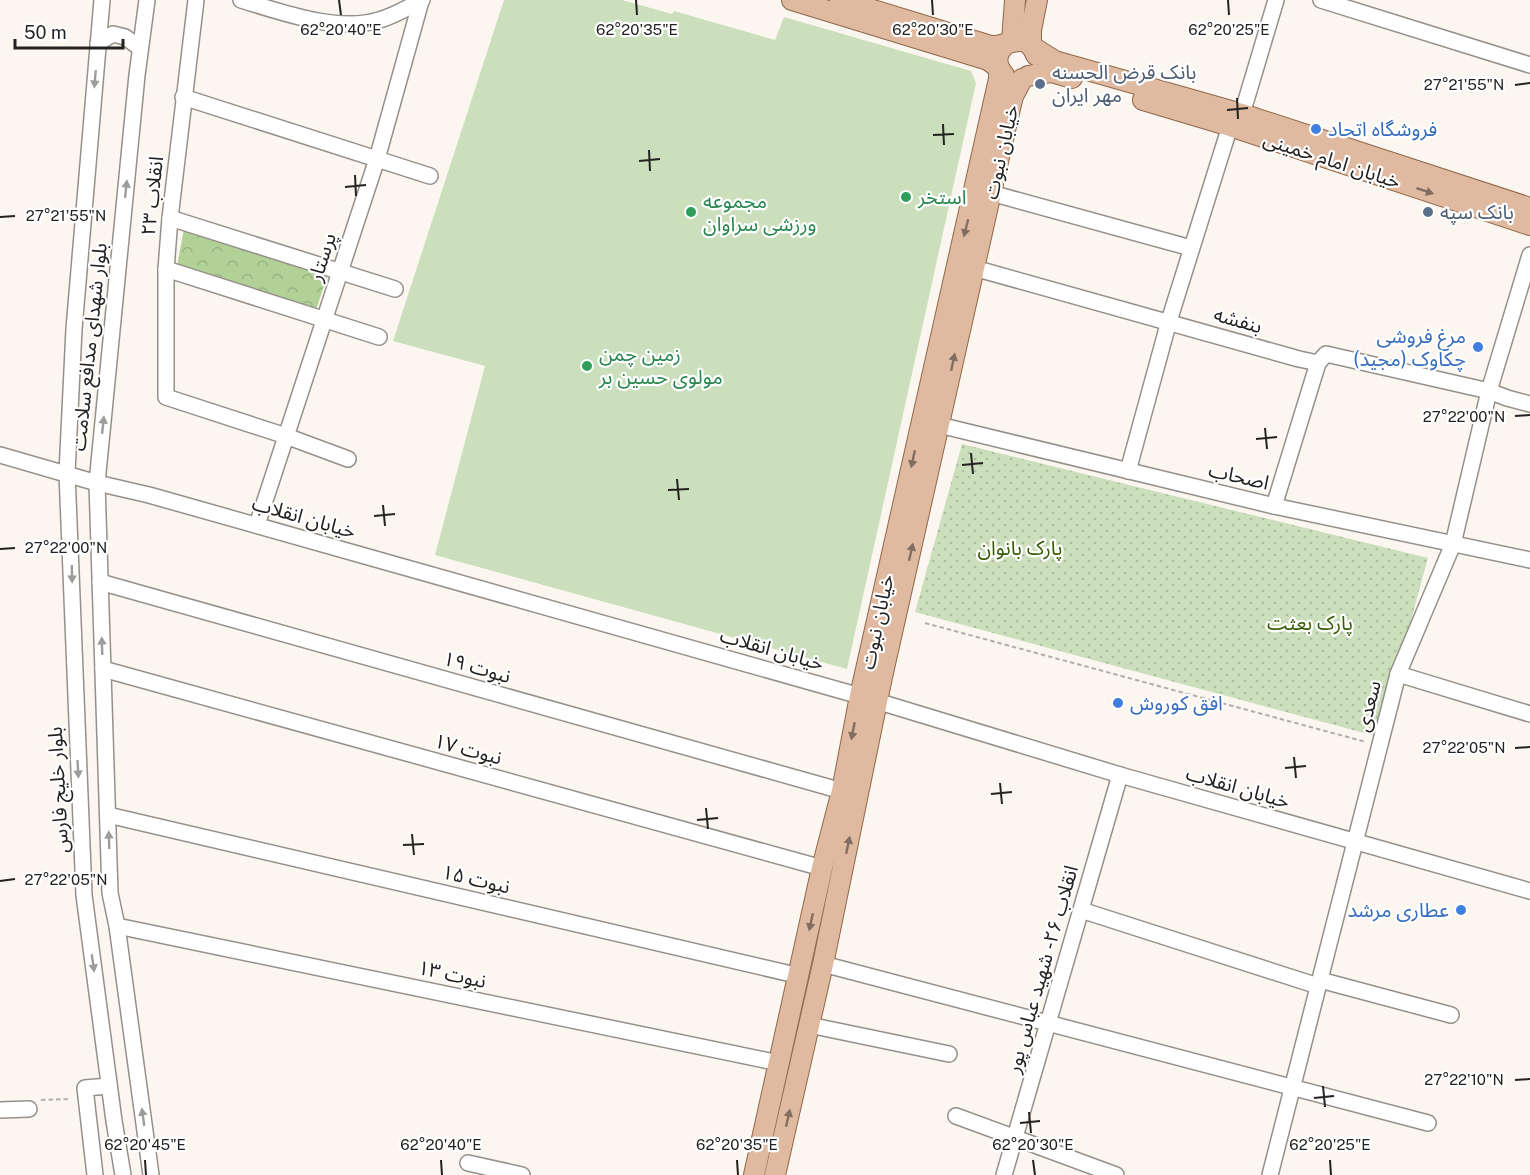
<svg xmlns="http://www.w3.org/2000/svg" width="1530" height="1175" viewBox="0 0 1530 1175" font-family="'Public Sans','Noto Sans Arabic',sans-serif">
<defs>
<pattern id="forest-crowns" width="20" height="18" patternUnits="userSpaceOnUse" patternTransform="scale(1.5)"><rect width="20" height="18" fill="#b1d197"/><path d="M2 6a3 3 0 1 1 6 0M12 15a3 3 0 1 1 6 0" fill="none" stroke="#98b382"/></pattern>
<pattern id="park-dots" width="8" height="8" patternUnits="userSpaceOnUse" patternTransform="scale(1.5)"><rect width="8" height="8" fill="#cbdfbc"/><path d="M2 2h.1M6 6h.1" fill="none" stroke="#aebfa1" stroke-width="1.8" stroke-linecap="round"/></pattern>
</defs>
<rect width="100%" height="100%" fill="#fcf6f0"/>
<polygon fill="#cbdfbc" points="504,0 622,0 672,14 674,11 775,40 784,17 971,71 976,83 847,669 435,555 485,366 393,341"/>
<polygon fill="url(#forest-crowns)" points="184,229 328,274 316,310 177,266"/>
<polygon fill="url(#park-dots)" points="962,444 1428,558 1379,737 915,612"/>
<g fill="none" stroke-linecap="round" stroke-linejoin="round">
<g stroke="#95908a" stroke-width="18">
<g id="minor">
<polyline points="102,0 74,329 67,473 84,895 114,1121 123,1175"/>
<polyline points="147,0 137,75 97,483 110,893 117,926 151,1175"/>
<polyline points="196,0 170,218 166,269 166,397 286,436 348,459"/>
<path d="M241,0c40,12 97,33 138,20 15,-4 30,-13 43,-20"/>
<polyline points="1321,0 1530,65"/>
<polyline points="98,43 113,34 125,37 140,48"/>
<polyline points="183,97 430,176"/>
<polyline points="1242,114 1276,0"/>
<polyline points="991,193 1191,248"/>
<polyline points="170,218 395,289"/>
<polyline points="974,268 1299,359 1318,363 1326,354 1489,391 1507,398 1530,404"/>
<polyline points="166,269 379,337"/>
<polyline points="939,425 1274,506 1530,560"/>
<polyline points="0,455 97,483 149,495 860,696 1120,775 1530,891"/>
<polyline points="1128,471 1169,321 1230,126"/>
<polyline points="1274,506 1318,363"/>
<polyline points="257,525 377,159 421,1"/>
<polyline points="100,582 842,791"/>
<polyline points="103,669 822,868"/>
<polyline points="1398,674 1530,714"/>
<polyline points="108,815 800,976"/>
<polyline points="1081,910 1318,986"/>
<polyline points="117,926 779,1063"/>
<polyline points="823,964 1428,1123"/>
<polyline points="1320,980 1451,1015"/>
<polyline points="809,1025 949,1054"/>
<polyline points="0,1110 29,1109"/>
<polyline points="956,1116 1116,1175"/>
<polyline points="468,1163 522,1175"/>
<polyline points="95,1175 85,1088 109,1086"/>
<polyline points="1004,1175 1120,775"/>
<polyline points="1270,1175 1398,674 1453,544 1489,391 1530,255"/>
</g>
</g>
<g stroke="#90674a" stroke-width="22">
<g id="major">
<path d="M840,0l151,46c18,1 35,-17 45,9"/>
<polyline points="1037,0 1031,30 1031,46 1055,61 1242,114 1530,208"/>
<polyline points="1012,41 1015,0"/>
<path d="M1004,75c-10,-11 -8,-22 2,-31"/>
<polyline points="1028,76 1051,72 1072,78"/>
<polyline points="1143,100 1230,126 1530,225"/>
<polyline points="754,1175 822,868 842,791 860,696 999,79 999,68 988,60 792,0"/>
<polyline points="775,1175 823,964 882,677 1008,117 1013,96 1022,79"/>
</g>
</g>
<g stroke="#b2ada9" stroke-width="2" stroke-dasharray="4.5 3" stroke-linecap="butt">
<polyline points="925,623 1366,742"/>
<polyline points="41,1100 71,1099"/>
</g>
<use href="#minor" stroke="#fff" stroke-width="15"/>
<use href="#major" stroke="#dfbaa0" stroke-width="20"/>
</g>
<defs><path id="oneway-solid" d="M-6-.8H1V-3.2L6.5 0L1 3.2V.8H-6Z" transform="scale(1.5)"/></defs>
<g fill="#9c9c9b">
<use href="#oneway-solid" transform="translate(95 79) rotate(95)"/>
<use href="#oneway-solid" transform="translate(126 189) rotate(-84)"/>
<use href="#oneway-solid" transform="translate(103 425) rotate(-84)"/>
<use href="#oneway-solid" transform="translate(72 574) rotate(89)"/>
<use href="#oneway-solid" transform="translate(102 646) rotate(-92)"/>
<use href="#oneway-solid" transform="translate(78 769) rotate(87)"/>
<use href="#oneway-solid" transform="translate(109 840) rotate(-92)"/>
<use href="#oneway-solid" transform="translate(93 963) rotate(82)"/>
<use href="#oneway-solid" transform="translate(143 1117) rotate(-98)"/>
</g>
<g fill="#826e60">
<use href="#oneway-solid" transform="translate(1425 191) rotate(18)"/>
<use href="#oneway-solid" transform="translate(966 228) rotate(104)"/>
<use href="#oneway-solid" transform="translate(953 362) rotate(-78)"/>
<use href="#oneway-solid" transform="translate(913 459) rotate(102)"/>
<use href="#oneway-solid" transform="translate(911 552) rotate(-77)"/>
<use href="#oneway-solid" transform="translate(853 731) rotate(101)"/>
<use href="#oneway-solid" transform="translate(848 845) rotate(-78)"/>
<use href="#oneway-solid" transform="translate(811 922) rotate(102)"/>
<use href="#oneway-solid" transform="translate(788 1118) rotate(-77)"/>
</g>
<path fill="none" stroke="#242220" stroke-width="2" d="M339,0l2,15M636,0l1,15M932,0l1,15M1228,0l1,15M1515,85l15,-2M1237,98l1,21M1227,110l21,-2M943,124l1,21M933,135l21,-1M649,150l1,21M639,161l21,-2M355,175l1,21M345,187l21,-2M0,217l15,-1M1515,416l15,-1M1265,428l2,21M1256,439l21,-2M971,453l2,21M962,465l21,-2M677,479l2,21M668,490l21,-1M383,505l2,21M374,516l21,-2M0,549l15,-1M1515,748l15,-1M1294,757l2,21M1285,768l21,-2M1000,783l2,21M991,794l21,-2M706,808l2,21M697,820l21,-2M412,834l2,21M403,845l21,-1M0,881l15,-2M1515,1080l15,-1M1323,1086l2,21M1314,1098l20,-2M1029,1112l2,21M1020,1123l20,-2M145,1160l1,15M441,1160l1,15M737,1160l1,15M1033,1160l2,15M1330,1160l1,15"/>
<g fill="#5c6f8a" stroke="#fff" stroke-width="2">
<circle cx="1040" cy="84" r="6"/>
<circle cx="1428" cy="212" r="6"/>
</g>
<g fill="#3f7fe0" stroke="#fff" stroke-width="2">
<circle cx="1316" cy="129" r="6"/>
<circle cx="1478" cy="347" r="6"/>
<circle cx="1118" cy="703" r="6"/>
<circle cx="1461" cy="910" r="6"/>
</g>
<g fill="#2e9e5b" stroke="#fff" stroke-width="2">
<circle cx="906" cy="197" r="6"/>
<circle cx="691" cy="212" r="6"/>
<circle cx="587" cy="366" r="6"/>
</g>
<g text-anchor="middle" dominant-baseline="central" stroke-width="4.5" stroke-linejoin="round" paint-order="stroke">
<g font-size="20" fill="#4e5e75" stroke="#fff" text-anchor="start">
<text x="1052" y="72">بانک قرض الحسنه<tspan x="1052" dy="23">مهر ایران</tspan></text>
<text x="1440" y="212">بانک سپه</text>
</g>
<g font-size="20" fill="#366cbe" stroke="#fff" text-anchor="start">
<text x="1328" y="129">فروشگاه اتحاد</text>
<text x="1466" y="336" text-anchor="end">مرغ فروشی<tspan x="1466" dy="23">چکاوک (مجید)</tspan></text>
<text x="1130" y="703">افق کوروش</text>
<text x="1449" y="910" text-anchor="end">عطاری مرشد</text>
</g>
<g font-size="20" fill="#242220" stroke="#fff">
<text transform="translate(1001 152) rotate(-77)">خیابان نبوت</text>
<text transform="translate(1332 160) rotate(18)">خیابان امام خمینی</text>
<text transform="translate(152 196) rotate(-84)">انقلاب ۲۳</text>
<text transform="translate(322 257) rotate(-72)">پرستار</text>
<text transform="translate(1238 320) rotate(16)">بنفشه</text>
<text transform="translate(89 347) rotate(-84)">بلوار شهدای مدافع سلامت</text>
<text transform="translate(1239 476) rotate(13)">اصحاب</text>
<text transform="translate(304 517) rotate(16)">خیابان انقلاب</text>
<text transform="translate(877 622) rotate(-78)">خیابان نبوت</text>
<text transform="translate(772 649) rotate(16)">خیابان انقلاب</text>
<text transform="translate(477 667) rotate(16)">نبوت ۱۹</text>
<text transform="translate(1368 706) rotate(-76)">سعدی</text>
<text transform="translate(468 749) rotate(15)">نبوت ۱۷</text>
<text transform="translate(1238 787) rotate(16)">خیابان انقلاب</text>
<text transform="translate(58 790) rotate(-93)">بلوار خلیج فارس</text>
<text transform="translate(476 879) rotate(13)">نبوت ۱۵</text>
<text transform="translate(1042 969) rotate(-74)">انقلاب ۲۶ - شهید عباس پور</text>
<text transform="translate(452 974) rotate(12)">نبوت ۱۳</text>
</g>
<g font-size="20" fill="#27864d" stroke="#fff" text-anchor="start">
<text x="918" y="197">استخر</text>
<text x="703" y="201">مجموعه<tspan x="703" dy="23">ورزشی سراوان</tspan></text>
<text x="599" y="354">زمین چمن<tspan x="599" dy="23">مولوی حسین بر</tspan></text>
</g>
<g font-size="20" fill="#375c05" stroke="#fff">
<text x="1020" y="548">پارک بانوان</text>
<text x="1310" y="623">پارک بعثت</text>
</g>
</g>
<g font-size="15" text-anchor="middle" fill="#242220" stroke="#fff" stroke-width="4.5" stroke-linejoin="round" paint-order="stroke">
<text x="341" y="35">62°20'40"E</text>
<text x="637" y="35">62°20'35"E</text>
<text x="933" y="35">62°20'30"E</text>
<text x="1229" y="35">62°20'25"E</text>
<text x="1464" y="90">27°21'55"N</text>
<text x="66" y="221">27°21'55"N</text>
<text x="1464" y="422">27°22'00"N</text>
<text x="66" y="553">27°22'00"N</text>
<text x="1464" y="753">27°22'05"N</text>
<text x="66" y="885">27°22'05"N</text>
<text x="1464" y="1085">27°22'10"N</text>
<text x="145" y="1150">62°20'45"E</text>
<text x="441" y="1150">62°20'40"E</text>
<text x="737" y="1150">62°20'35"E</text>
<text x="1033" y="1150">62°20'30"E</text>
<text x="1330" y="1150">62°20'25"E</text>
</g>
<path d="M15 39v9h108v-9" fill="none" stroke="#242220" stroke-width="3"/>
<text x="24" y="39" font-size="18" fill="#242220" stroke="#ffffff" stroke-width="4.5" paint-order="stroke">50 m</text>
</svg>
